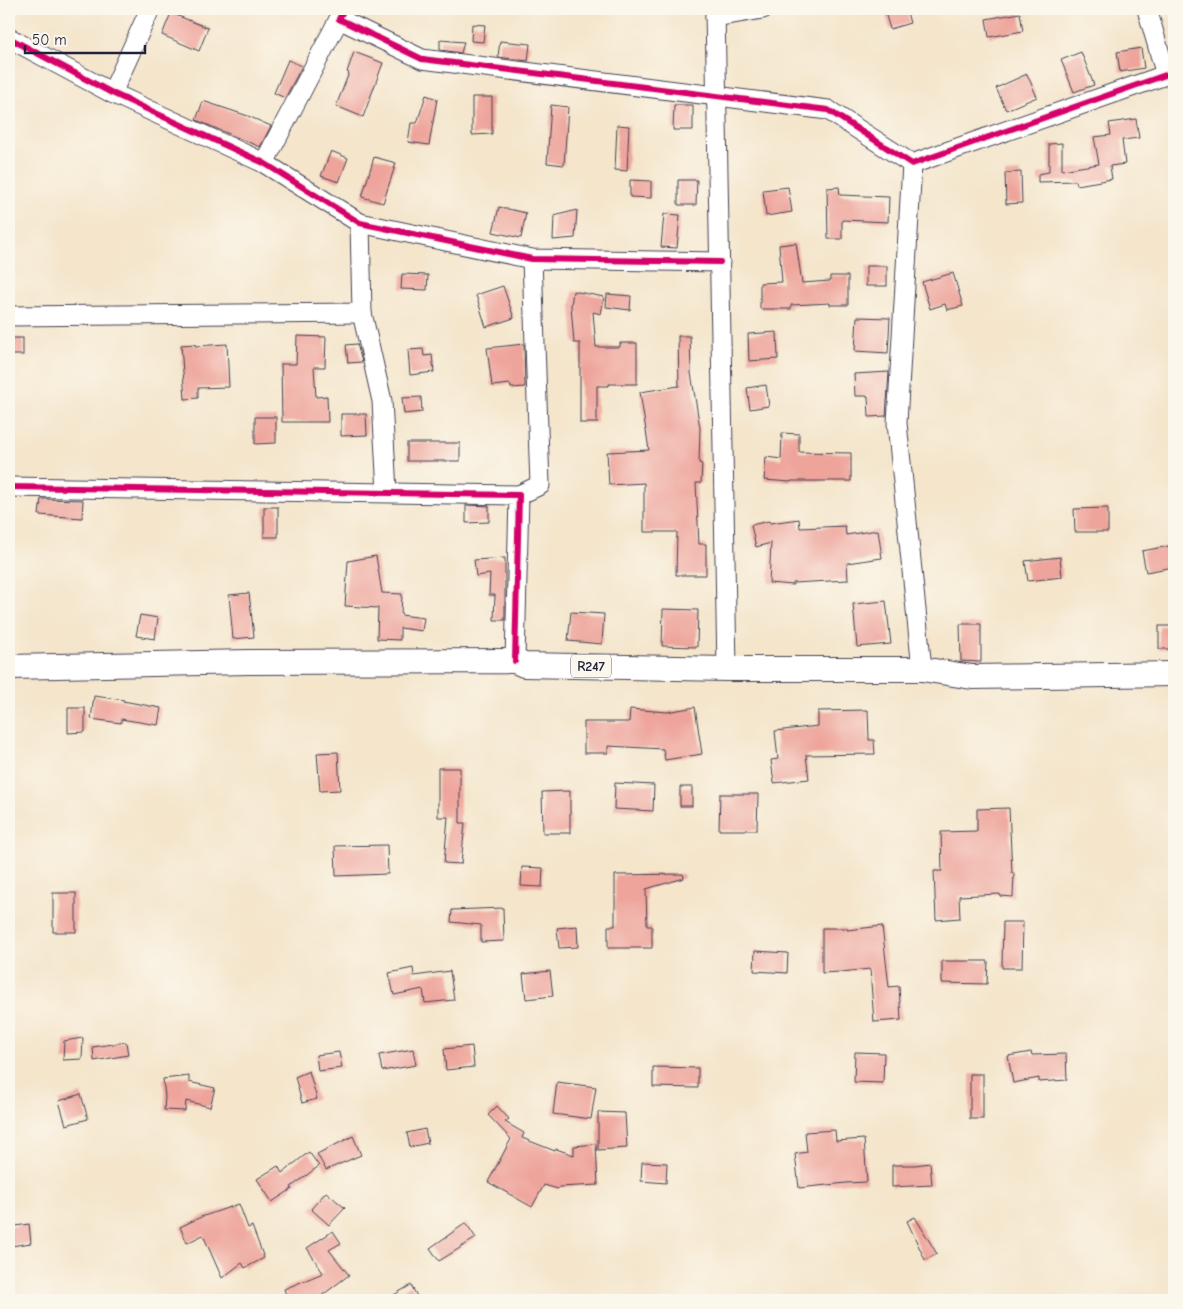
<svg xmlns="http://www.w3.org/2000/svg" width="1183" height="1309" viewBox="0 0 1183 1309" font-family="'Comic Neue',sans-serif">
<rect width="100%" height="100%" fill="#fbf7ec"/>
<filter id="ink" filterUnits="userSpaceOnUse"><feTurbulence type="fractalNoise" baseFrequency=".02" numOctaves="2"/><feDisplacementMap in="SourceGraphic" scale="10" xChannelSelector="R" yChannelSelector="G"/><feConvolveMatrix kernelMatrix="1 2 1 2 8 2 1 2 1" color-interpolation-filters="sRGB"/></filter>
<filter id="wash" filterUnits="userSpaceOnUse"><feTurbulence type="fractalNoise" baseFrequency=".0096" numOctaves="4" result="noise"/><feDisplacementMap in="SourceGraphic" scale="20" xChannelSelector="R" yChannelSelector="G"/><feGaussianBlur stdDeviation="1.12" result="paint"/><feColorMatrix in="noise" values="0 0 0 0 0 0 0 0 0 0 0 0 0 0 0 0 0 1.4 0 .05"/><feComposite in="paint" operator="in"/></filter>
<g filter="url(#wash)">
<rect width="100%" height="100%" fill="#f4e5cb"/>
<g id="blocks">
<g fill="#eea49b">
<polygon points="884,9 906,9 910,23 890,29"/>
<polygon points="171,13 208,28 199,51 162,35"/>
<polygon points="1020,13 1023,31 989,37 986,19"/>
<polygon points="472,24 485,25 483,42 471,41"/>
<polygon points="440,40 464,42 461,53 440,50"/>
<polygon points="500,41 530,44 528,61 498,57"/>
<polygon points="1141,48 1144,68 1120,72 1117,52"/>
<polygon points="354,52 383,63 363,117 336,106 349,73 347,72"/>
<polygon points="1081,52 1094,85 1074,92 1061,60"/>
<polygon points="288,60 302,66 285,98 274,93"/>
<polygon points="1027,74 1037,97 1006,110 996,88"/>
<polygon points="426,95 437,99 429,145 408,142 411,123 417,123"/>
<polygon points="472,97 492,97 492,134 472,135"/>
<polygon points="203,101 248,116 271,126 260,147 196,120"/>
<polygon points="551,105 568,107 564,165 547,163"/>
<polygon points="674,105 693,105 693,130 673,130"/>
<polygon points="1136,119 1139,138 1122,140 1125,164 1110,166 1112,179 1077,185 1076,181 1038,182 1038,174 1049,172 1049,144 1062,143 1062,170 1099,164 1094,137 1111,135 1109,123"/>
<polygon points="617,125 629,126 627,171 615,170"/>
<polygon points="331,151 348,158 339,182 321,176"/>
<polygon points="374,157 396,163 383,203 362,197"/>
<polygon points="1021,172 1022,203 1006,204 1005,173"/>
<polygon points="630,180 651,181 651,198 630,197"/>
<polygon points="678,180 697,180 696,205 678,205"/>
<polygon points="788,187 792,212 766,216 763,190"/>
<polygon points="839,187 840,195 889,197 888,222 842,220 842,239 828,239 827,188"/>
<polygon points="499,207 526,213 521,238 493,232"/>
<polygon points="577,210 575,238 553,240 554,216"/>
<polygon points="664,214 680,215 677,248 661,247"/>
<polygon points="796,243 802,283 830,281 830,276 848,276 848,305 830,305 830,303 791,305 791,309 760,309 760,283 782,282 779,245"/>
<rect x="866" y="266" width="21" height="20"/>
<polygon points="953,273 963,306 947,310 945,304 930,309 922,282"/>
<polygon points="402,274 428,275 427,290 401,289"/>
<polygon points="503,286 514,318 486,327 476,295"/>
<polygon points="573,291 604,297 601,314 593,312 596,347 620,347 620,343 637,343 637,384 609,384 609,386 597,386 597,423 580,423 580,343 574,343 571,306"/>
<polygon points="607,294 631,296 630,310 606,307"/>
<polygon points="857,317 890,318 888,353 855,351"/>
<polygon points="777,332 778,359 749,361 748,334"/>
<polygon points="297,336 326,337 325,367 314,367 316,397 327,396 328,422 282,422 281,364 296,364"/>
<polygon points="678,336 690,336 691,373 700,428 699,463 702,464 701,483 696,483 699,544 706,544 706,575 676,575 677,532 644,532 644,483 609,485 607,452 649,450 640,392 679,386"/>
<rect x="9" y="338" width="14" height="17"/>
<polygon points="195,344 195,346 227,344 229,387 198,388 198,398 185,399 181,345"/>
<polygon points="357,344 362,362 348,363 346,345"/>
<polygon points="524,344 525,387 511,388 510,384 492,386 487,348"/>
<polygon points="423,349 424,356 432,355 434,372 410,375 408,350"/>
<polygon points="889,372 886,416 869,417 868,396 855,396 854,374"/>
<polygon points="766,385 769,406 750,409 747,388"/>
<polygon points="421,397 422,412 404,414 402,398"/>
<polygon points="341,414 366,414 367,435 341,436"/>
<polygon points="255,417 276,417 276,443 255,444"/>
<polygon points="782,433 799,434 799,452 851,453 851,481 791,481 791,482 764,480 766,457 781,459"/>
<rect x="407" y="443" width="53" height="18"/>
<polygon points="41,499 83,500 82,518 39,515"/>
<polygon points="466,505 489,506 489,522 466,523"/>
<rect x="264" y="507" width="14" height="30"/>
<polygon points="1108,508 1108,532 1075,532 1074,509"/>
<polygon points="799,519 800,528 845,526 846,535 878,530 882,558 847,563 848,580 793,583 793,585 769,583 771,543 756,547 751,525 769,521 770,523"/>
<polygon points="1174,545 1174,567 1146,572 1142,551"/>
<polygon points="376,556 382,593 402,594 401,615 424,618 422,631 400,628 400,640 377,639 378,608 345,606 348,561"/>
<polygon points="1060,557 1062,577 1028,581 1025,561"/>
<polygon points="505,558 505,620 494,620 495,595 489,595 490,574 476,576 474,560"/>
<polygon points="249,593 254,637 233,639 229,595"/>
<polygon points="886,601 891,644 857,647 853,604"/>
<polygon points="663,609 698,610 697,647 662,646"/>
<polygon points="571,612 604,614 602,644 568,641"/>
<polygon points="140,615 158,618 155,639 136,636"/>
<polygon points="960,624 981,624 981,662 961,661"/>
<rect x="1159" y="626" width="15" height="23"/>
<polygon points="94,696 124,700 123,701 161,708 158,725 121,719 121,723 91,719"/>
<polygon points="695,707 702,754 665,760 663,749 608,746 608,753 584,753 584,722 629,722 630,709 667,712"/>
<polygon points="68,708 85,708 85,732 68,733"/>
<polygon points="868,710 869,740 874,740 875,754 806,755 809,779 774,783 771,760 778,759 775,731 818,726 818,711"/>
<polygon points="338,752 340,790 320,791 317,753"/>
<polygon points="438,768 460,768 460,823 465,823 461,864 444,863 448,817 438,817"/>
<polygon points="615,783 654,785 653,811 614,809"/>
<rect x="680" y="787" width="12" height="19"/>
<polygon points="570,791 570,833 543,833 542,792"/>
<polygon points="720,794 758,794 757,830 719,830"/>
<polygon points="1009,808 1012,873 1014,873 1013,897 1000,896 1000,894 959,896 960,918 936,920 934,871 942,871 941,832 977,831 977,809"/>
<polygon points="387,845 388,874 336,876 335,846"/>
<polygon points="522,867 543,868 542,887 521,886"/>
<polygon points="683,874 684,878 646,889 647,926 652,926 652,948 608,948 608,926 615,926 615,875"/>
<rect x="53" y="893" width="23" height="39"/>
<polygon points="503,908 504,941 481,942 481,925 451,922 452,910"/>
<polygon points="1003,922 1023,922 1022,968 1002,968"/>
<polygon points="577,926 578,947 559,948 557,928"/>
<polygon points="882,926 889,987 899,986 901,1020 874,1022 870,969 841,972 822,973 822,928 847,928 847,930"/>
<polygon points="755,951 788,953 787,973 754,971"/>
<polygon points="942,961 988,961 987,984 942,983"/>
<polygon points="413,968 414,976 450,971 454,1000 425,1003 423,989 394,995 389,973"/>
<polygon points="550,971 553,996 526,999 523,974"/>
<polygon points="83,1038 82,1059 63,1060 64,1041"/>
<polygon points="126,1042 128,1055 94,1061 93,1047"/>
<polygon points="472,1046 474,1067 446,1070 444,1049"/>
<polygon points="413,1049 416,1065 382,1071 379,1055"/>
<polygon points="339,1052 342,1068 318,1071 316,1055"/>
<polygon points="855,1052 884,1053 883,1083 854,1082"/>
<polygon points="1031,1052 1032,1055 1066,1054 1067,1080 1039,1082 1039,1078 1013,1083 1008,1056"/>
<polygon points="653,1067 698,1068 698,1088 653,1087"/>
<polygon points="309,1071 317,1099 302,1103 295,1077"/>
<rect x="970" y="1074" width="13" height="45"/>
<polygon points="189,1076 189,1082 215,1088 210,1107 186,1101 185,1111 164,1110 165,1097 163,1079"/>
<polygon points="557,1082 596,1087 591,1119 553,1114"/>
<polygon points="81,1094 88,1119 66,1125 59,1101"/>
<polygon points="497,1106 509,1119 505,1122 524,1133 522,1138 555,1151 556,1149 574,1155 574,1146 596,1144 598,1185 559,1187 558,1189 544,1185 532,1207 488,1182 511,1139 488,1115"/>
<polygon points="598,1112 625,1113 627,1148 598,1150"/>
<polygon points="425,1129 428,1143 410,1147 407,1133"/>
<polygon points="835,1130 836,1141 864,1139 867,1182 846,1183 799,1188 795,1154 807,1152 805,1132"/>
<polygon points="353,1136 361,1155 326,1170 317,1154"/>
<polygon points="309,1152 319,1166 291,1187 292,1189 272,1202 257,1179 278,1166 282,1173"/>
<polygon points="642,1162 667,1163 666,1183 641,1181"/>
<polygon points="930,1163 932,1185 892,1187 892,1165 915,1165"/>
<polygon points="326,1192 345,1208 329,1225 311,1209"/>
<polygon points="239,1204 248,1228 252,1226 264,1258 245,1268 242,1263 222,1278 203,1235 187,1243 180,1227 201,1217"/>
<polygon points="915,1217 937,1254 925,1260 907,1221"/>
<polygon points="466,1223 476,1238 439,1261 430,1248"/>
<polygon points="29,1224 31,1243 11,1246 9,1227"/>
<polygon points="333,1231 341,1243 329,1250 349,1275 316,1300 288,1300 284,1289 323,1273 307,1248"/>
<polygon points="411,1285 419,1300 385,1300"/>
</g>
</g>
</g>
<g filter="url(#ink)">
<use href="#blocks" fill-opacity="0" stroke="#423f51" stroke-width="1"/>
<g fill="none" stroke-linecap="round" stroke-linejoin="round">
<g stroke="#423f51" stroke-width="21">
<g id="minor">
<polyline points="344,9 339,19 422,59 828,110 912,164 1174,72"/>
<polyline points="715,9 727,669"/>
<polyline points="1147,9 1166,75"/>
<polyline points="715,17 763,9"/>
<polyline points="9,38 112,93 264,163 360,223 532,259 720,262"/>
<polyline points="112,93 150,9"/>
<polyline points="264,163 339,19"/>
<polyline points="912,164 897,423 922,669"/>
<polyline points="362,313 382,401 387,492"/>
<polyline points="9,316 362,313 360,223"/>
<polyline points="9,487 519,495 515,661"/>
<polyline points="519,495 540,485 532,259"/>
</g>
</g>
<g stroke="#423f51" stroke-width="26">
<polyline id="major" points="9,667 249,662 515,661 524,665 727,669 922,669 972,677 1174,674"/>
</g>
<use href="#minor" stroke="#fff" stroke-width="19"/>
<use href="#major" stroke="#fff" stroke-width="24"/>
<g stroke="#fbf7ec" stroke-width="9">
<g id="cycleway">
<polyline points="344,9 339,19 422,59 828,110 912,164 1174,72"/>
<polyline points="9,38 112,93 264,163 360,223 532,259 720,262"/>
<polyline points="9,487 519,495 515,661"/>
</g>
</g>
<use href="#cycleway" stroke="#d6006c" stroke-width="6"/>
</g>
</g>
<g text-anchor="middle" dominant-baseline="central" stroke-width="4" stroke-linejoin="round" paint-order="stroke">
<rect fill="#fbf7ec" stroke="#636270" stroke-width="1" x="571" y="654.5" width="40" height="23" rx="4"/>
<g font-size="14" font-weight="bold" fill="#22223b">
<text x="591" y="666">R247</text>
</g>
</g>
<rect width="1183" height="1309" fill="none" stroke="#fbf7ec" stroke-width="30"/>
<path d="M25 45v8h120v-8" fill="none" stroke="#22223b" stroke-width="2.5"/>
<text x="32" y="45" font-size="15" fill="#22223b" stroke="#fbf7ec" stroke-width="4" paint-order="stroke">50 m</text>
</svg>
